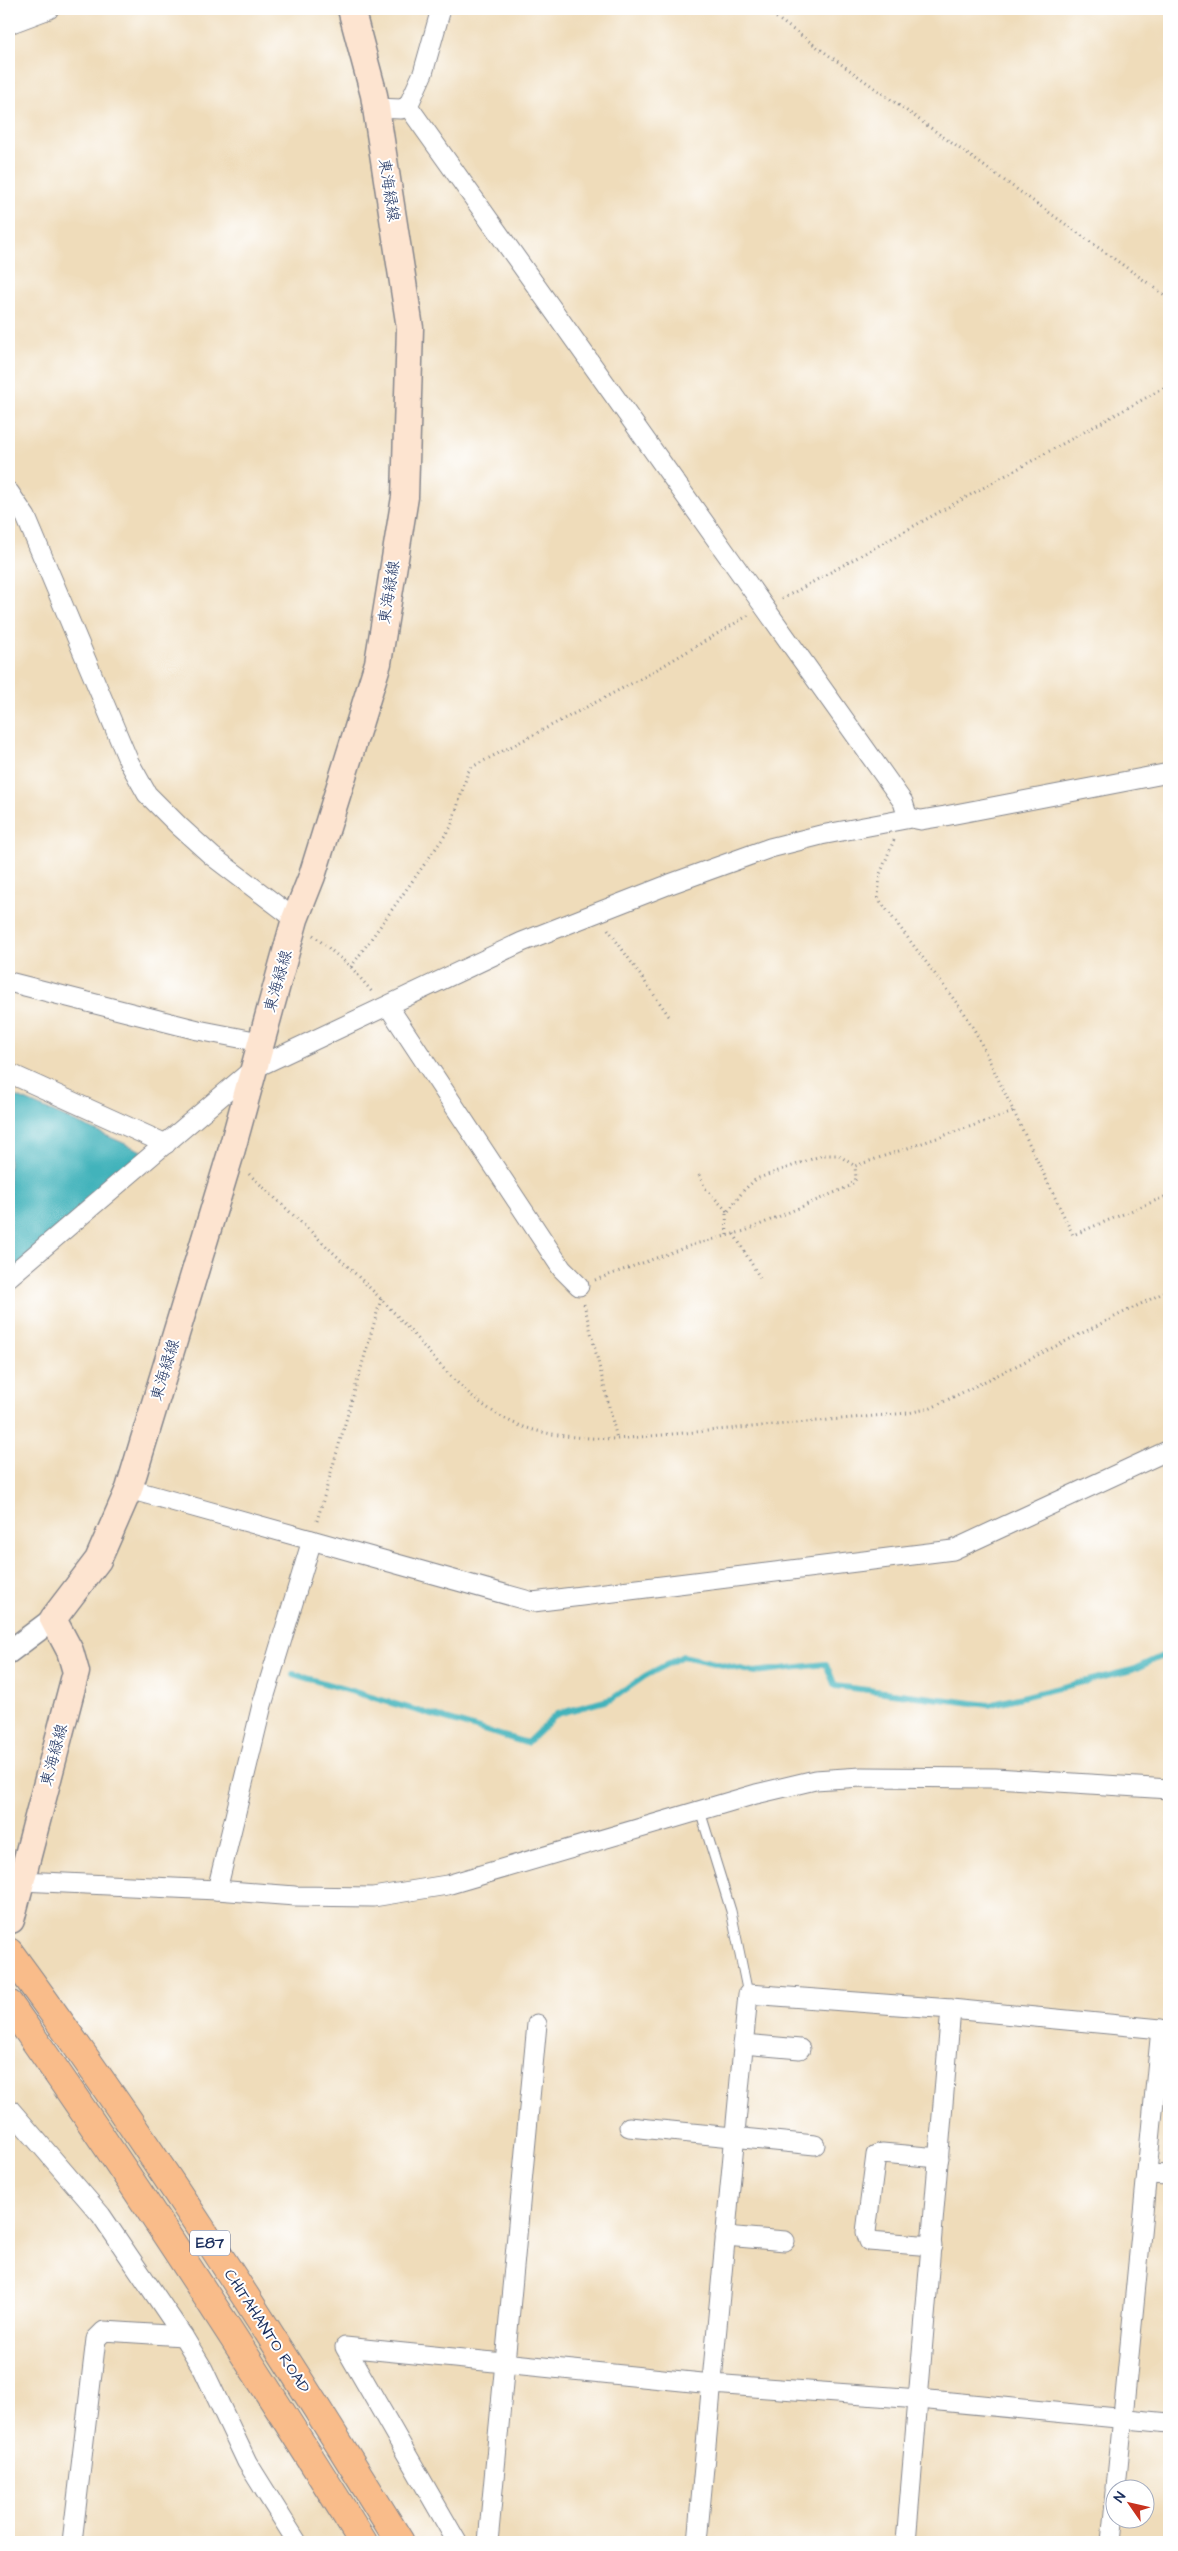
<svg xmlns="http://www.w3.org/2000/svg" width="1178" height="2551" viewBox="0 0 1178 2551" font-family="'Architects Daughter','Klee One',sans-serif">
<rect width="100%" height="100%" fill="#fff"/>
<filter id="ink" filterUnits="userSpaceOnUse"><feTurbulence type="fractalNoise" baseFrequency=".02" numOctaves="2"/><feDisplacementMap in="SourceGraphic" scale="10" xChannelSelector="R" yChannelSelector="G"/><feConvolveMatrix kernelMatrix="1 2 1 2 8 2 1 2 1" color-interpolation-filters="sRGB"/></filter>
<filter id="wash" filterUnits="userSpaceOnUse"><feTurbulence type="fractalNoise" baseFrequency=".0096" numOctaves="4" result="noise"/><feDisplacementMap in="SourceGraphic" scale="20" xChannelSelector="R" yChannelSelector="G"/><feGaussianBlur stdDeviation="1.12" result="paint"/><feColorMatrix in="noise" values="0 0 0 0 0 0 0 0 0 0 0 0 0 0 0 0 0 1.4 0 .05"/><feComposite in="paint" operator="in"/></filter>
<g filter="url(#wash)">
<rect width="100%" height="100%" fill="#efdcba"/>
<polygon fill="#43b3bb" stroke="#2f718c" points="9,1093 144,1152 9,1273"/>
<g fill="none" stroke-linecap="round" stroke-linejoin="round">
<polyline stroke="#43b3bb" stroke-width="6" points="293,1674 527,1743 557,1714 612,1699 645,1676 683,1656 754,1672 826,1664 835,1686 989,1705 1132,1670 1169,1653"/>
</g>
</g>
<g filter="url(#ink)">
<g fill="none" stroke-linecap="round" stroke-linejoin="round">
<g stroke="#85868c" stroke-width="11">
<polyline id="service" points="700,1811 731,1911 748,1994"/>
</g>
<g stroke="#85868c" stroke-width="21">
<g id="minor">
<polyline points="9,24 49,9"/>
<polyline points="408,106 903,802 908,818"/>
<polyline points="376,108 401,109 408,106 423,73 441,9"/>
<polyline points="9,492 26,517 129,762 147,794 179,826 212,856 295,919"/>
<polyline points="9,982 198,1030 260,1042"/>
<polyline points="388,1006 562,1269 579,1286"/>
<polyline points="9,1073 166,1144"/>
<polyline points="9,1277 253,1069 522,942 670,884 770,848 821,835 911,818 921,820 945,816 1169,773"/>
<polyline points="129,1489 533,1602 953,1550 1169,1450"/>
<polyline points="21,1881 217,1890 295,1896 373,1897 447,1885 756,1794 815,1780 861,1777 995,1778 1169,1789"/>
<polyline points="217,1890 262,1705 312,1540"/>
<polyline points="743,2044 800,2049"/>
<polyline points="9,2108 101,2215 183,2336 203,2369 247,2462 297,2542"/>
<polyline points="629,2127 815,2145"/>
<polyline points="1147,2174 1169,2175"/>
<polyline points="725,2236 785,2241"/>
<polyline points="932,2246 869,2241 866,2232 876,2155 882,2153 939,2158"/>
<polyline points="72,2542 96,2339 104,2331 183,2336"/>
<polyline points="457,2542 345,2347 712,2384 919,2399 1169,2423"/>
<polyline points="488,2542 537,2024"/>
<polyline points="697,2542 748,1994 951,2009 1161,2029 1116,2488"/>
<polyline points="906,2542 951,2009"/>
<polyline points="1111,2542 1116,2492"/>
</g>
</g>
<g stroke="#85868c" stroke-width="25">
<polyline id="tertiary" points="9,1652 53,1619"/>
</g>
<g stroke="#85868c" stroke-width="29">
<polyline id="secondary" points="11,1920 76,1672 70,1651 53,1619 98,1560 129,1489 230,1156 295,919 312,876 378,663 405,497 410,328 374,95 351,9"/>
</g>
<g stroke="#85868c" stroke-width="30">
<g id="motorway">
<path d="M9,1952c140,190 267,389 391,590"/>
<path d="M9,2004c124,175 240,355 354,538"/>
</g>
</g>
<g stroke="#85868c" stroke-width="3" stroke-dasharray="1 4" stroke-linecap="butt">
<polyline points="764,9 1169,298"/>
<polyline points="782,599 1169,385"/>
<polyline points="894,840 880,874 878,898 965,1014 976,1033 1073,1235 1169,1195"/>
<polyline points="608,929 671,1019"/>
<polyline points="313,935 351,967 373,993"/>
<polyline points="351,967 451,827 468,772 472,767 644,677 749,615"/>
<path d="M249,1174c44,41 89,82 132,125 42,42 79,101 135,125 32,13 67,14 101,15l291,-26 23,-5 238,-118"/>
<polyline points="699,1175 705,1188 728,1212"/>
<polyline points="734,1234 760,1278"/>
<polyline points="727,1235 726,1214 744,1190 756,1179 823,1155 838,1155 855,1166"/>
<polyline points="595,1280 695,1244 745,1231 850,1186 856,1179 855,1166 1013,1112"/>
<polyline points="584,1304 617,1439"/>
<polyline points="317,1521 381,1299"/>
</g>
<use href="#service" stroke="#fff" stroke-width="9"/>
<use href="#minor" stroke="#fff" stroke-width="19"/>
<use href="#tertiary" stroke="#fff" stroke-width="22"/>
<use href="#secondary" stroke="#fde4d0" stroke-width="26"/>
<use href="#motorway" stroke="#f9bc8a" stroke-width="28"/>
</g>
</g>
<g text-anchor="middle" dominant-baseline="central" stroke-width="4" stroke-linejoin="round" paint-order="stroke">
<rect fill="#fff" stroke="#5f6d8e" stroke-width="1" x="190" y="2230.5" width="40" height="25" rx="4"/>
<g font-size="15" font-weight="bold" fill="#1b2f5e">
<text x="210" y="2243">E87</text>
</g>
<g font-size="16" fill="#1b2f5e" stroke="#fff">
<text transform="translate(389 190) rotate(81)">東海緑線</text>
<text transform="translate(389 592) rotate(-81)">東海緑線</text>
<text transform="translate(278 981) rotate(-74)">東海緑線</text>
<text transform="translate(165 1370) rotate(-73)">東海緑線</text>
<text transform="translate(54 1755) rotate(-75)">東海緑線</text>
<text transform="translate(267 2331) rotate(57)">CHITAHANTO ROAD</text>
</g>
</g>
<rect width="1178" height="2551" fill="none" stroke="#fff" stroke-width="30"/>
<g transform="translate(1130 2504) rotate(304)"><circle r="24" fill="#ffffff" stroke="#a4acbf"/>
<path d="M0-4L9 19L0 12L-9 19Z" fill="#c8321e"/>
<text y="-8" font-size="14" font-weight="bold" text-anchor="middle" fill="#1b2f5e">N</text>
</g>
</svg>
